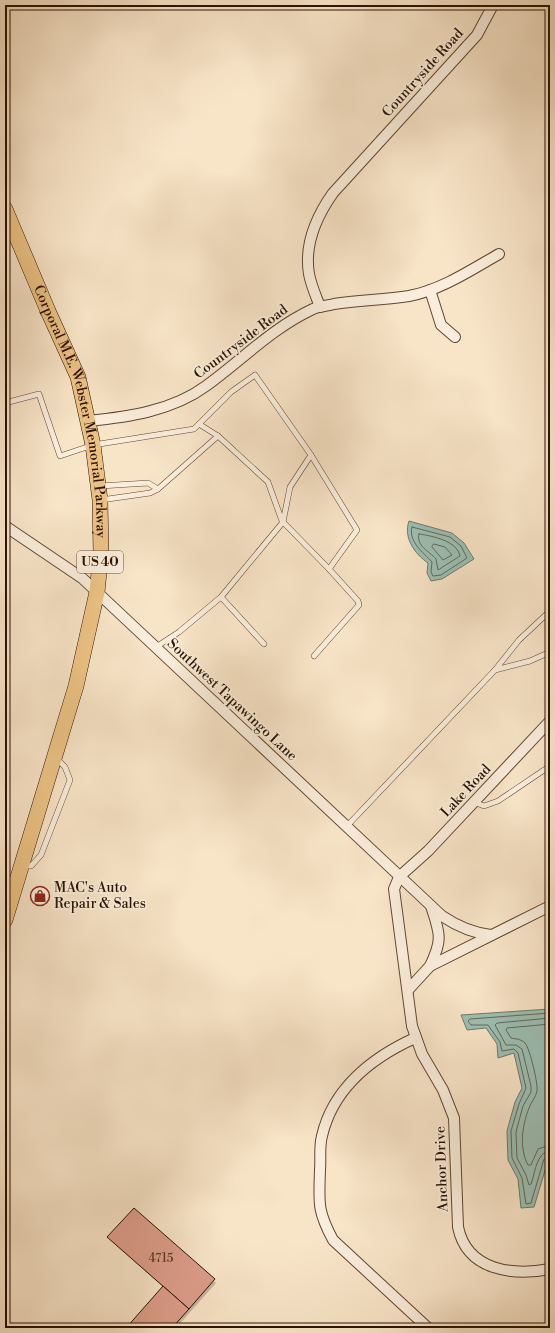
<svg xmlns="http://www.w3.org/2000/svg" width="555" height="1333" viewBox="0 0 555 1333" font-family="'Libre Bodoni',serif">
<rect width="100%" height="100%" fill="#f8e4c7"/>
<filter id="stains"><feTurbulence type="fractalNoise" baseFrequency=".005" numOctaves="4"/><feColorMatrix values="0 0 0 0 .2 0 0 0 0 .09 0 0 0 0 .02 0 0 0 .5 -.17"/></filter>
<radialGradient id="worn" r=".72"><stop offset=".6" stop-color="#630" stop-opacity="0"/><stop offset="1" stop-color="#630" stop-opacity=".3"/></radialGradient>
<g fill="#9dbfb3" stroke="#6f7a6b">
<path d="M409,521l43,12 12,10 10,16 -32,20 -11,2 -4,-8 1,-10c-13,-9 -25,-25 -19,-42z"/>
<polygon points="550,1009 550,1154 534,1207 521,1208 518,1179 508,1160 507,1131 515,1102 522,1088 514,1053 498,1058 497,1044 486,1028 467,1030 461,1015"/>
</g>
<g fill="#0003">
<polygon points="134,1209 216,1283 176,1328 128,1328 163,1287 110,1240"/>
<polygon points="84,1324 89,1328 81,1328"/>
</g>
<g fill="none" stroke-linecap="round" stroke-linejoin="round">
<g stroke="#64685a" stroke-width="1">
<path d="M412,527l38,10 11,9 6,12 -26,17 -8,1 -2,-4 1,-10c-9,-10 -24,-20 -20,-35z"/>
<path d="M419,534c14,2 38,7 41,22l-22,14 -2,-11c-7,-8 -20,-13 -17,-25z"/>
<polygon points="434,544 445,547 452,555 443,560 432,547"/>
<polyline points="550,1013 470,1019 468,1021 471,1025 488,1025 500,1042 502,1051 514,1049 518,1053 526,1088 519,1104 511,1131 512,1158 522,1178 526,1204 531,1203 544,1159 550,1156"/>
<path d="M550,1018l-53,5 -2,2 11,20h10l6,4 9,37v6l-8,14 -7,26 1,26 9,17 3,10 2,-1c4,-10 5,-32 19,-33"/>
<path d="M550,1024l-43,4 -1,2 5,8c5,1 10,1 14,5 5,6 13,40 12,48 -1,6 -6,11 -8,17 -7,18 -10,40 -1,57h3l7,-16 12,-4"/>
</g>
</g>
<g fill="#dd9d8a" stroke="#2b1200">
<polygon points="134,1208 215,1279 189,1309 107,1237"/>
<polygon points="163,1286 189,1309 172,1328 126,1328"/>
</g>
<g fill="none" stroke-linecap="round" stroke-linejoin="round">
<g stroke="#5e4632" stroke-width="6">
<g id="lane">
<polyline points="5,403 39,394 60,456 93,445 194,429 231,392 255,375 311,455 290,487 283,522"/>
<polyline points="218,436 268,482 282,521"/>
<polyline points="311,455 357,530 329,569"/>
<polyline points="100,486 148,483 158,489"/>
<polyline points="101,500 150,493 158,489 218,436 199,424"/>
<polyline points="221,597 283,522 329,569 358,601 359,605 314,656"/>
<polyline points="550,611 519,640 495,670 530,661 550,652"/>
<polyline points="156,647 179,632 221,597 264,644"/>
<polyline points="474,802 484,806 498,801 550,766"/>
<polyline points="347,826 495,670"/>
<polyline points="24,866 31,866 41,855 70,780 65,767 57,759"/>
</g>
</g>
<g stroke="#5e4632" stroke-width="12">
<g id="street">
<polyline points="430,290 441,325 455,337"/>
<path d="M320,307c-4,-11 -9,-22 -11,-33 -5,-30 7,-57 24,-81l144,-158 16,-30"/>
<path d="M88,421c40,-4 84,-10 118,-35 36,-26 66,-58 107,-77 6,-3 14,-3 21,-5 25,-4 50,-4 75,-8 32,-6 62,-26 90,-42"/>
<path d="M5,526l77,52 360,338c15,10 30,17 49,19"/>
<path d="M550,721l-122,130 -29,26 -5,12 18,137 10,28 21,36 11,28 4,109c9,44 55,49 92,42"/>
<path d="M430,966c13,-27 10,-32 1,-60"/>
<polyline points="408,990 430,966 550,906"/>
<path d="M415,1038c-42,19 -82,50 -93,98 -3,10 -1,23 -2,34 -1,33 -3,40 13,70l95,88"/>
</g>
</g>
<g stroke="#2b1200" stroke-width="16">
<g id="primary">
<path id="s1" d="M5,209l43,102 30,66 15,68 7,55 1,53 -4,39 -21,94 -71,234"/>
</g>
</g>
<use href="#lane" stroke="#faeddb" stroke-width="5"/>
<use href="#street" stroke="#faeddb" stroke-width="10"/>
<use href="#primary" stroke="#ecc284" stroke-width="15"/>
</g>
<defs>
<g id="shop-ring" transform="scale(1)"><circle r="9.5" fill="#faeddb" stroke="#8f2418" stroke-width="1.5"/><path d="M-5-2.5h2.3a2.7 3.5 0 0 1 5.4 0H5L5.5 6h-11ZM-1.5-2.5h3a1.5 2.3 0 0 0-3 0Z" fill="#8f2418"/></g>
</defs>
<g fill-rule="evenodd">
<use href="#shop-ring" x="40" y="896"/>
</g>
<g text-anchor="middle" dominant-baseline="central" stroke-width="3.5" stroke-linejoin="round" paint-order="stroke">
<g font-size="12" fill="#583522">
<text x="161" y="1258">4715</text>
</g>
<rect fill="#faeddb" stroke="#695442" stroke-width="1" x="77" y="551" width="46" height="22" rx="3"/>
<g font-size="13" font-weight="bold" fill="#2b1200">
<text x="100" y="562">US 40</text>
</g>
<g font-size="14" fill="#2b1200" stroke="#faeddb">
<text transform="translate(423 73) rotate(-48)">Countryside Road</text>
<text transform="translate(241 342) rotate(-37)">Countryside Road</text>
<text stroke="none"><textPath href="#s1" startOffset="215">Corporal M.E. Webster Memorial Parkway</textPath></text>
<text transform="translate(232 700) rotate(43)">Southwest Tapawingo Lane</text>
<text transform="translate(466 791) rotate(-47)">Lake Road</text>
<text transform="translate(442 1169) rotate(-92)">Anchor Drive</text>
</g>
<g font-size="14" fill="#2b1200" stroke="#faeddb" text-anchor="start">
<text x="54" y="888">MAC's Auto<tspan x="54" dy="16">Repair &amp; Sales</tspan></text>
</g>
</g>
<rect width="555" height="1333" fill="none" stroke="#f8e4c7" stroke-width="20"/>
<rect x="6" y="6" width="543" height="1321" fill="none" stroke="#2b1200" stroke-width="2"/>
<rect x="10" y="10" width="535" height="1313" fill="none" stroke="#2b1200"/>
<rect width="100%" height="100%" filter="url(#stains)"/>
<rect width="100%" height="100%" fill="url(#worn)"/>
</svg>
